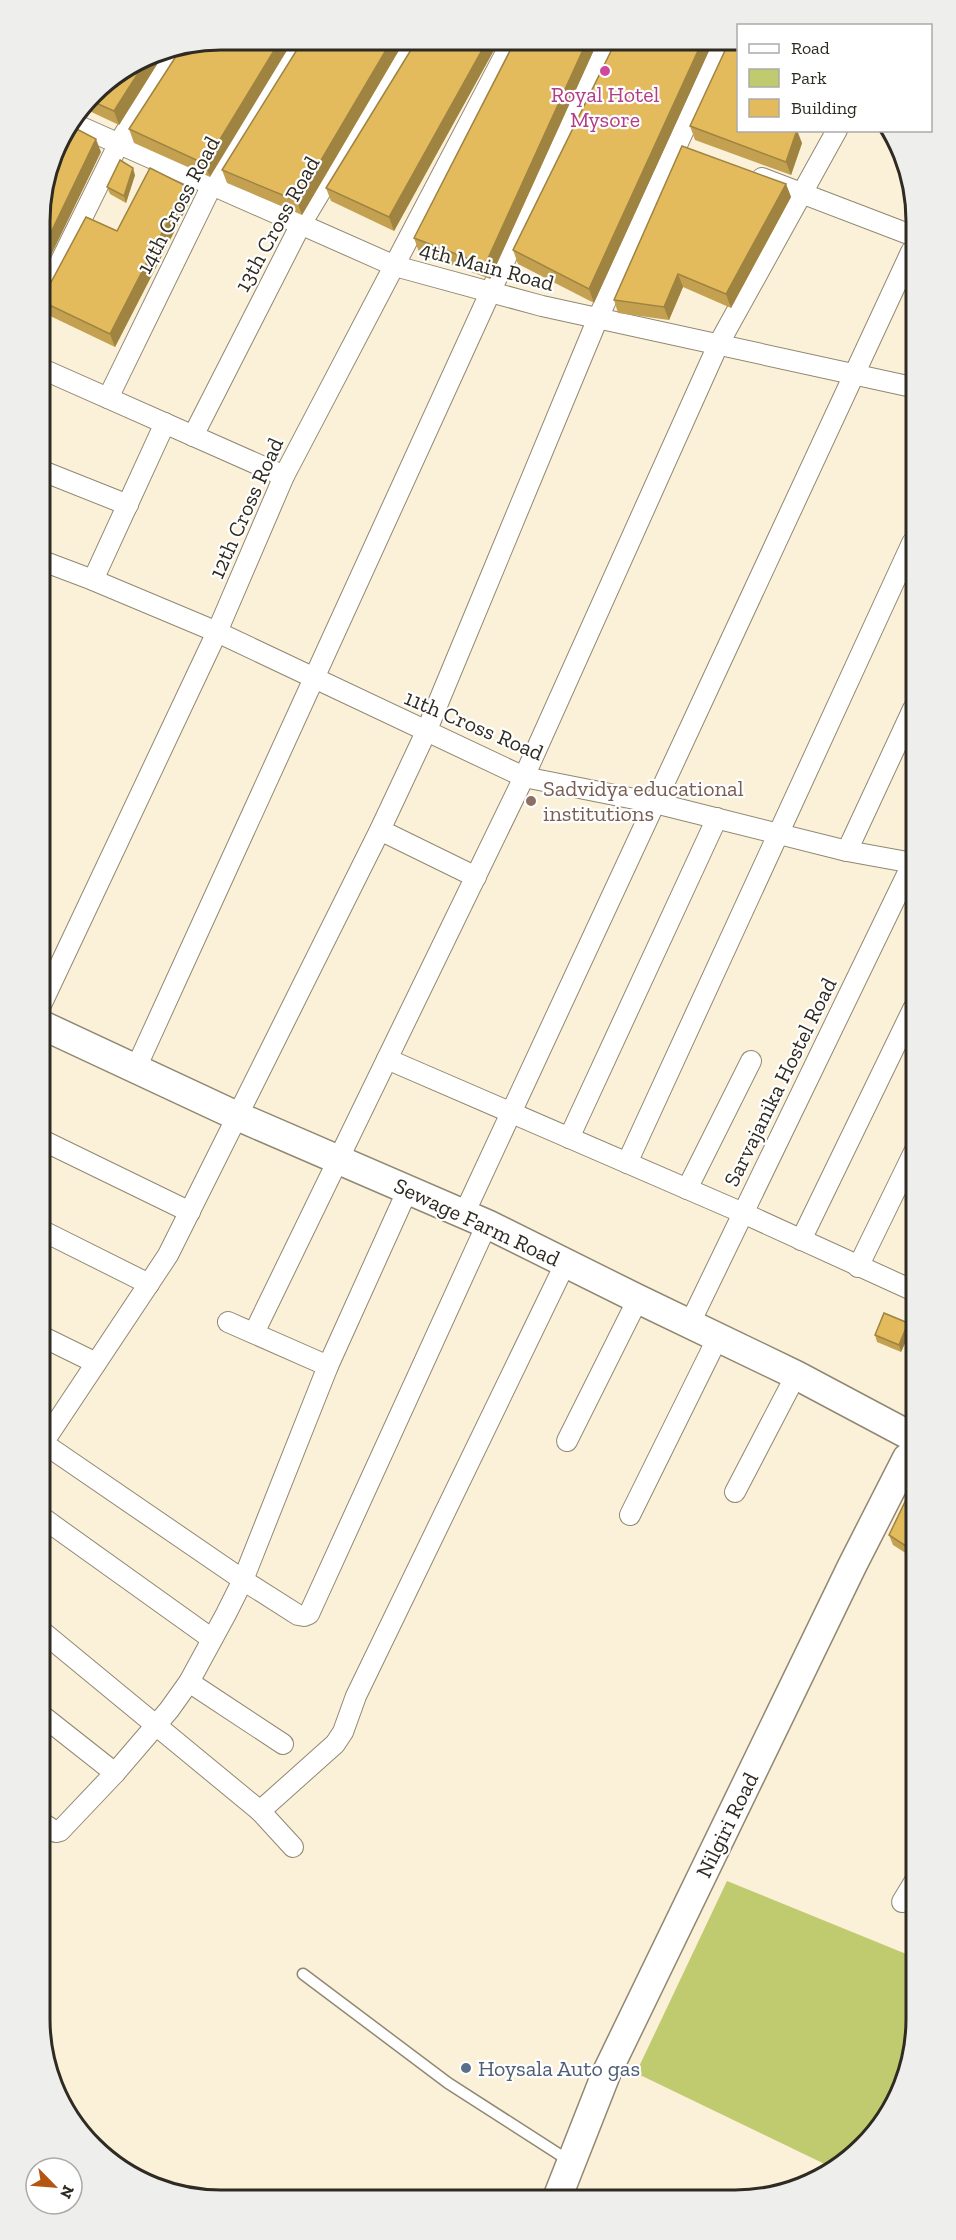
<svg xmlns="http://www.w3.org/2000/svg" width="956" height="2240" viewBox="0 0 956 2240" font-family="'Zilla Slab',serif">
<rect width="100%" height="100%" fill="#fbf0d8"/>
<polygon fill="#c0ca6e" points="727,1881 916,1958 917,2031 903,2088 879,2130 837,2170 636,2073"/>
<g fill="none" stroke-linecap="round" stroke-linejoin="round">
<g stroke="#918872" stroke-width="13">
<polyline id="lane" points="303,1974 448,2083 571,2162"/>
</g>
<g stroke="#918872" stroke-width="22">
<g id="street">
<polyline points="72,123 395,266 542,306 912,387"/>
<polyline points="762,178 911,235"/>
<polyline points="40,303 119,143 176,48"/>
<polyline points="40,368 284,476"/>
<polyline points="108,398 212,185 301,39"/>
<polyline points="193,436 301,224 411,40"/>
<polyline points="40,470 128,505"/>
<polyline points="40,560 93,580 217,632 524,777 655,803 847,851 913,863"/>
<polyline points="93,580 165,423"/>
<polyline points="380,830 476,877"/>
<polyline points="847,851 913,709"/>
<polyline points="42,1003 217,632 284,476 512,41"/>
<polyline points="387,1059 743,1213 914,1291"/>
<polyline points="136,1068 605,41"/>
<polyline points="569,1138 717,818"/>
<polyline points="42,1140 190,1212"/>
<polyline points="627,1163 912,543"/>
<polyline points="687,1189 751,1061"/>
<polyline points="464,1214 911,252"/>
<polyline points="43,1231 149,1284"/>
<polyline points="801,1240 913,1009"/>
<polyline points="858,1267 914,1152"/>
<polyline points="228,1322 328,1366"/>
<polyline points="690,1323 913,862"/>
<polyline points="254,1333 524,777 718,345 837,130"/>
<polyline points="43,1337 96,1363"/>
<polyline points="567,1441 638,1299"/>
<polyline points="43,1443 168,1255 380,830 426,732 598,318 724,42"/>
<polyline points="43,1443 243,1580 298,1615 304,1616 309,1614 487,1224"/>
<polyline points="735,1492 796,1375"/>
<polyline points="630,1515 718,1337"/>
<polyline points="43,1518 212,1639"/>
<polyline points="44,1633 260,1811 335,1744 343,1732 356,1696 566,1262"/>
<polyline points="189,1682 283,1744"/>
<polyline points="44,1717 115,1773"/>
<polyline points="260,1811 293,1847"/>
<polyline points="44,1824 56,1832 60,1831 115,1773 169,1710 189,1682 226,1614 243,1580 328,1366 408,1189"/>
<polyline points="902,1902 916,1879"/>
</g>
</g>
<g stroke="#918872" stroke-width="31">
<g id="secondary">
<polyline points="42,1025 237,1116 487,1224 638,1299 796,1375 905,1433"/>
<polyline points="558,2196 606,2074 852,1566 907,1458"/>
</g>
</g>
<use href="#lane" stroke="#fff" stroke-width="10"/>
<use href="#street" stroke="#fff" stroke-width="20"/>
<use href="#secondary" stroke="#fff" stroke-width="28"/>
</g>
<g fill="#c3a150">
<polygon points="303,40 405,40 302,215 227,183 222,170"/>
<polygon points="417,40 499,41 394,231 331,201 326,188"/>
<polygon points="515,41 598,41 490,279 419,252 414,238"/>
<polygon points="616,41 594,303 518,264 513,250"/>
<polygon points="182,47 210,177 134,143 129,129"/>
<polygon points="166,50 119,125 83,108 101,84 152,53"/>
<polygon points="690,126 738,130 802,143 791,175 695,140"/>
<polygon points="135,175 126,203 110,194 107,187"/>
<polygon points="786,184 791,197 731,308 683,287 669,320 618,313 614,300"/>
<polygon points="191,199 115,347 46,314 41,301 117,231"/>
<polygon points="911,1330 901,1352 877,1342 875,1335"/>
<polygon points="915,1481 915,1559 893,1545 889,1535"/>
</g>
<g fill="#9f8341">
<polygon points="281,39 294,39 210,177 205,164"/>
<polygon points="392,40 405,40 302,215 297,201"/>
<polygon points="487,41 499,41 394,231 389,217"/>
<polygon points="587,41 598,41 490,279 485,265"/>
<polygon points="702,42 713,42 594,303 589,289"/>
<polygon points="166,50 119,125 114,111 152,53"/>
<polygon points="797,130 802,143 791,175 786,162"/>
<polygon points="96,139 101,152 40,278 40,255"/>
<polygon points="133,168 135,175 126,203 124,196"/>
<polygon points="786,184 791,197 731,308 726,294"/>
<polygon points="186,186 191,199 115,347 110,334"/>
<polygon points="678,274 683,287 669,320 664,307"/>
<polygon points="908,1323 911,1330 901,1352 899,1345"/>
</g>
<g fill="#e3bb5d" stroke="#9f8341" stroke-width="1.5">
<polygon points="221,39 281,39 205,164 129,129 182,47"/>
<polygon points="303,40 392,40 297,201 222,170"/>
<polygon points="417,40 487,41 389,217 326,188"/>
<polygon points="515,41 587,41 485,265 414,238"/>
<polygon points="616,41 702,42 589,289 513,250"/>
<polygon points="729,42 738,42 738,130 797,130 786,162 690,126"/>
<polygon points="151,53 114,111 89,100 101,84"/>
<polygon points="69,125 96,139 40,255 39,209 58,141"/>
<polygon points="682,146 786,184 726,294 678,274 664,307 614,300"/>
<polygon points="120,160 133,168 124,196 107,187"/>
<polygon points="150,168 186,186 110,334 41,301 86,217 117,231"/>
<polygon points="884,1313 908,1323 899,1345 875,1335"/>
<polygon points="915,1481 915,1552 889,1535"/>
</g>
<circle fill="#d1479c" stroke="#fff" stroke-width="2" cx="605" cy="71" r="6"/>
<circle fill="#8d6e63" stroke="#fff" stroke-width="2" cx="531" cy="801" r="6"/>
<circle fill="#5c6f8a" stroke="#fff" stroke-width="2" cx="466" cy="2068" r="6"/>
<g text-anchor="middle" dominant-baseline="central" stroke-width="4.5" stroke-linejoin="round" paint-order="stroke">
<g font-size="22" fill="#b23c85" stroke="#fff">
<text x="605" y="94">Royal Hotel<tspan x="605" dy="25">Mysore</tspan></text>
</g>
<g font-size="22" fill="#2f2b22" stroke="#fff">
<text transform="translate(178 205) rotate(-62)">14th Cross Road</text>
<text transform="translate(277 224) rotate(-61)">13th Cross Road</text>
<text transform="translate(487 266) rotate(15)">4th Main Road</text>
<text transform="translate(246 508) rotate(-66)">12th Cross Road</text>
<text transform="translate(474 725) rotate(23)">11th Cross Road</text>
<text transform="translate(780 1082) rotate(-64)">Sarvajanika Hostel Road</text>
<text transform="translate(477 1222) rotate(25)">Sewage Farm Road</text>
<text transform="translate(727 1825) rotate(-64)">Nilgiri Road</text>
</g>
<g font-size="22" fill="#785e54" stroke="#fff" text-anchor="start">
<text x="543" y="788">Sadvidya educational<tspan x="543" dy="25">institutions</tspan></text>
</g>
<g font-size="22" fill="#4e5e75" stroke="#fff" text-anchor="start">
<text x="478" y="2068">Hoysala Auto gas</text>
</g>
</g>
<path d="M0 0H956V2240H0ZM221 50H735A171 171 0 0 1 906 221V2019A171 171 0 0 1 735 2190H221A171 171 0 0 1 50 2019V221A171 171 0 0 1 221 50Z" fill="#eeeeed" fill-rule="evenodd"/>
<path fill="none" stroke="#2f2b22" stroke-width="3" d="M221 50H735A171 171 0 0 1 906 221V2019A171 171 0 0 1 735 2190H221A171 171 0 0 1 50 2019V221A171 171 0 0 1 221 50Z"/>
<rect x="737" y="24" width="195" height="108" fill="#ffffff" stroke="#acaaa7" stroke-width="1.5"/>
<rect x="749" y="44" width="30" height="9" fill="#ffffff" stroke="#acaaa7" stroke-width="1.5"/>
<text x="791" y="54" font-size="18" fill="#2f2b22">Road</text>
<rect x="749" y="69" width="30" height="18" fill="#c0ca6e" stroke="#acaaa7" stroke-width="1.5"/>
<text x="791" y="84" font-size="18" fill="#2f2b22">Park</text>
<rect x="749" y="99" width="30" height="18" fill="#e3bb5d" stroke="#acaaa7" stroke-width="1.5"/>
<text x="791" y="114" font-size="18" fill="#2f2b22">Building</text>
<g transform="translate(54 2186) rotate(115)"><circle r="28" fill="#ffffff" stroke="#acaaa7" stroke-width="1.5"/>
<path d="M0-4.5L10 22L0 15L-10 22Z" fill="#b55512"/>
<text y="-9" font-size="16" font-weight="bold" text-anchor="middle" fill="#2f2b22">N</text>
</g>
</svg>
